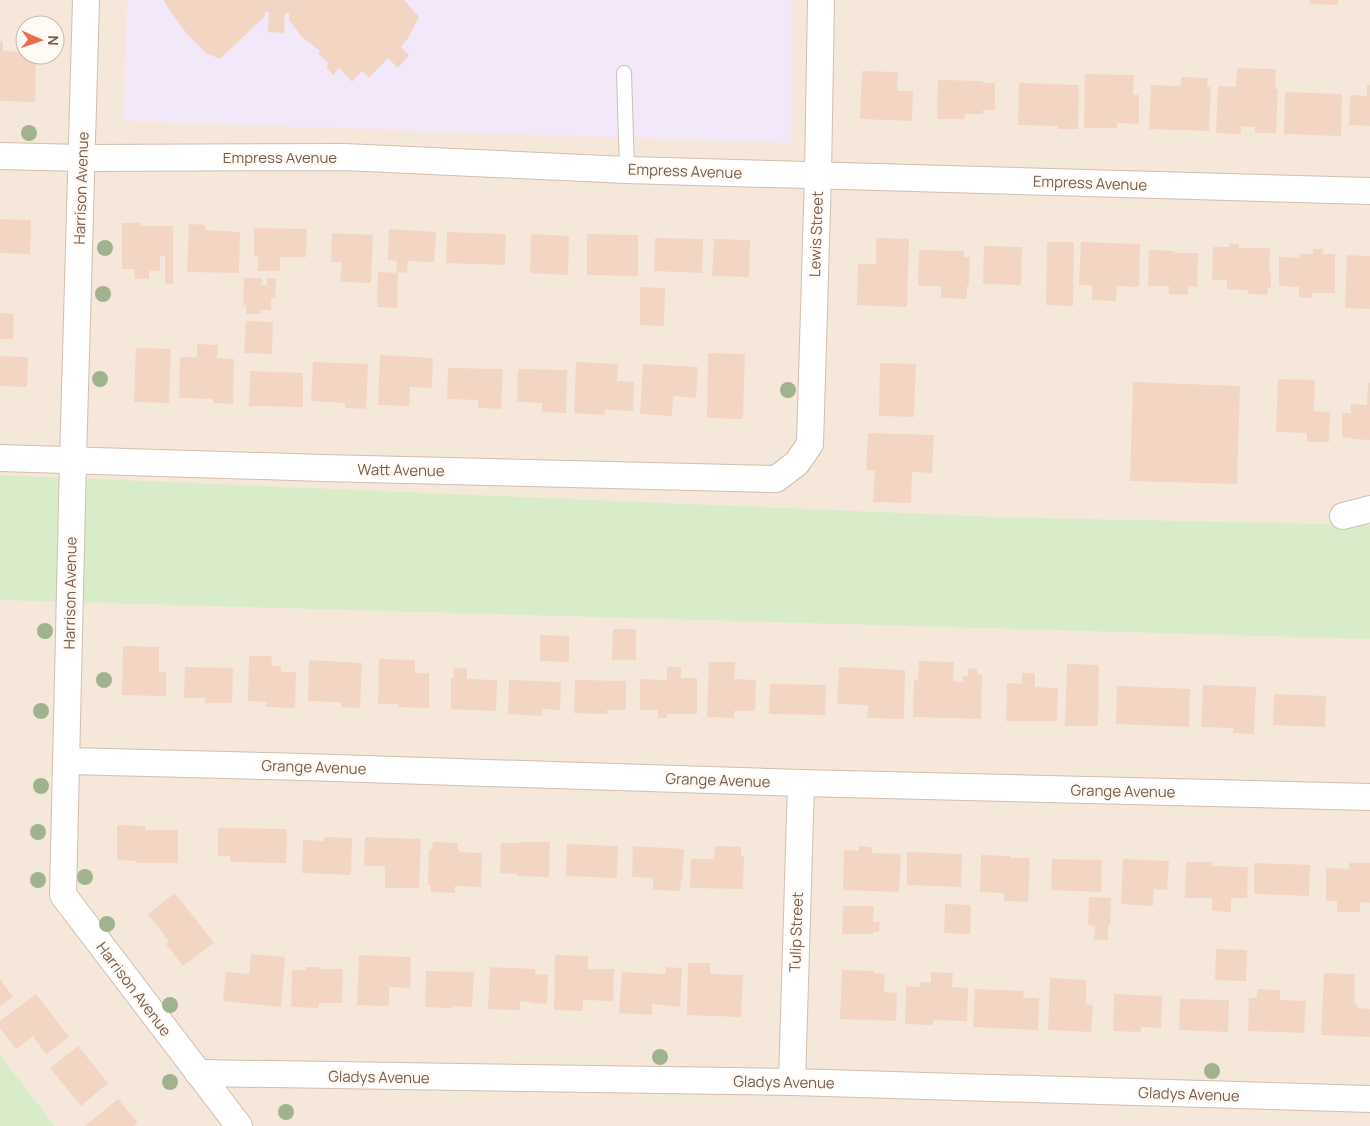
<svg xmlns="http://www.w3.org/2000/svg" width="1370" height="1126" viewBox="0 0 1370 1126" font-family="Manrope,sans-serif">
<rect width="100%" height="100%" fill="#fdf6ec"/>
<path fill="#f5e8da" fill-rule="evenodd" d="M0,0h1370v1126h-1315l-55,-71zM25,25h30v30h-30z"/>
<polygon fill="#f3e8fa" points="127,0 791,0 791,143 124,121"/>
<g fill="#d8ecc9">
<polygon points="0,475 996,517 1370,525 1370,639 0,600"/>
<polygon points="0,1055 55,1126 0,1126"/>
</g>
<g fill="#f3d5c3">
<polygon points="164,0 404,0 419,17 408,38 401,47 409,55 398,68 388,58 369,78 362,71 352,82 339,68 333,75 326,67 329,63 318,54 320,51 302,37 289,20 289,13 285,13 284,33 268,32 269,12 265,12 265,16 220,59 206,53 187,34 168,8"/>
<polygon points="1310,0 1338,0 1338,5 1310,4"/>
<polygon points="0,41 3,41 3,51 25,52 25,55 36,55 35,102 0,101"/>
<polygon points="1237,68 1276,69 1275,89 1278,89 1276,133 1255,133 1255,127 1241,126 1241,134 1216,133 1218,86 1236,87"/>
<polygon points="862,71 898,72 897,91 913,91 912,121 860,119"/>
<polygon points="1085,74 1134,75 1133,95 1139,95 1139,124 1117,123 1117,128 1084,128"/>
<polygon points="1181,77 1208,78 1207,87 1211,87 1209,131 1149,129 1151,85 1181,86"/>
<polygon points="938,80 983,81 983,83 995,83 995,110 983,110 983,114 965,114 965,119 937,119"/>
<polygon points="1019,83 1079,85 1078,129 1058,129 1058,126 1018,125"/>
<polygon points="1367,85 1370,85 1370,126 1349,125 1350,95 1367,96"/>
<polygon points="1285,92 1342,94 1341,136 1284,134"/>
<polygon points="0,219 31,220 30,254 0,253"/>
<polygon points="122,223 141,223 141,226 173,226 173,284 165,284 165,256 160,256 160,271 149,271 149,279 135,279 134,269 122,269"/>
<polygon points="189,224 206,225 205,230 240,232 239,273 187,272"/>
<polygon points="254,228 307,229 306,257 280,257 280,271 258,271 258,256 254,257"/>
<polygon points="389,229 436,232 434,262 408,261 407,273 398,272 397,308 377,307 378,272 396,273 397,261 388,260"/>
<polygon points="447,232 506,234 505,265 446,263"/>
<polygon points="332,233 373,235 371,283 340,282 342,262 331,262"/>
<polygon points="531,234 569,236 568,275 530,273"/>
<polygon points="587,234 638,235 638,276 587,275"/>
<polygon points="655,238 703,239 702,273 654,271"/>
<polygon points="876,238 909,239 907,307 857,305 858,264 876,264"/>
<polygon points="714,239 750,240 749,277 712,276"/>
<polygon points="1047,242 1074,242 1073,306 1046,305"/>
<polygon points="1081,242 1140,244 1139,287 1117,286 1116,301 1092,300 1092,285 1079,285"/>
<polygon points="1230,243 1239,244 1239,248 1270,248 1269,273 1271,273 1271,288 1268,288 1267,295 1248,294 1248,290 1227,289 1227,280 1212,280 1213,247 1229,247"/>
<polygon points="984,246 1022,247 1021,285 983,284"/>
<polygon points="1313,249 1323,249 1323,254 1335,254 1335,293 1312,293 1312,298 1299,297 1299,287 1279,286 1279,257 1300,258 1300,254 1313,254"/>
<polygon points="919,250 964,251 964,257 970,257 969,286 967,286 967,299 941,298 941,286 918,286"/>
<polygon points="1149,250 1175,251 1175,253 1198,253 1197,287 1188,286 1188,295 1169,294 1169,286 1148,286"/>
<polygon points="1347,255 1370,256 1370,309 1345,308"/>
<polygon points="244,278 262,278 261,285 267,285 267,278 276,279 275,299 271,298 271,310 261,310 261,314 246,314 246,305 243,305"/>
<polygon points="640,287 665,288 664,326 640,325"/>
<polygon points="0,313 14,314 13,339 0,339"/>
<polygon points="246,321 273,322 272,354 244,353"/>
<polygon points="197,344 218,345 217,358 234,359 233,404 213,403 213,399 179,398 180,357 197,357"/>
<polygon points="136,348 171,349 169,403 134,402"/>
<polygon points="708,353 745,354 743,419 707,418"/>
<polygon points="380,355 433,358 432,388 410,387 409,406 378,405"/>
<polygon points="0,356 28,357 27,387 0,386"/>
<polygon points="313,362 368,364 366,409 345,408 345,403 311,401"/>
<polygon points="576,362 618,364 617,381 634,382 633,411 605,410 605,415 574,413"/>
<polygon points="880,363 916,364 914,417 879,416"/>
<polygon points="643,364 698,367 696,398 673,396 672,416 640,414"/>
<polygon points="448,368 503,369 501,409 478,408 478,400 447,399"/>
<polygon points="518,369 567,370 566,413 542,412 542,403 517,402"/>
<polygon points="250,371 303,373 303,407 249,406"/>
<polygon points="1278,379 1315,380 1314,411 1330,412 1329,442 1307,442 1307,433 1276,432"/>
<polygon points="1133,382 1240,386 1237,484 1130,481"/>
<polygon points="1368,383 1370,383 1370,440 1352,439 1351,438 1342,437 1342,413 1351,413 1351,404 1367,405"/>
<polygon points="868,433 934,435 932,473 912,472 911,503 873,502 875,471 866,470"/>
<polygon points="613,629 636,629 636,660 612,660"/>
<polygon points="540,635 569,636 569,662 540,661"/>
<polygon points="123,646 159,647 159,672 166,672 166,696 122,695"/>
<polygon points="249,656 272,656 271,666 281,666 281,672 296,672 295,708 266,707 267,702 248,701"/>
<polygon points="379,659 415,660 415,673 429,673 429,708 398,707 398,704 378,704"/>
<polygon points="309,660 362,663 360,708 341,707 341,702 308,701"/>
<polygon points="919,661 954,662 953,681 963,682 963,676 968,676 968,668 977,669 977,674 982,675 981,719 913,717 914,680 918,680"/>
<polygon points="709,662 735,662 734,679 756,680 755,711 734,711 734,718 707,717"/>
<polygon points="1067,664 1099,665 1098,726 1065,726"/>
<polygon points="185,667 233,668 232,703 205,703 205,698 184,698"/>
<polygon points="667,667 681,667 681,678 697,678 697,714 667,714 667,718 658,718 658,710 640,710 640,679 667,680"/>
<polygon points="839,667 905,670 904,719 867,718 868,705 837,704"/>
<polygon points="454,668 467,668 467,679 497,680 496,711 451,709 451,678 454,678"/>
<polygon points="1022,673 1035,673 1035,687 1058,688 1057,721 1006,721 1007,683 1022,684"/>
<polygon points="509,680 561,682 560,710 542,709 542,716 508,714"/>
<polygon points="575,680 626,681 626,710 607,710 607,714 574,713"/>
<polygon points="770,684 826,685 825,715 769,714"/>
<polygon points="1203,685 1256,687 1254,734 1233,733 1233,728 1201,727"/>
<polygon points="1117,686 1190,689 1189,727 1116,724"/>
<polygon points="1274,694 1326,696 1325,727 1273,725"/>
<polygon points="117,825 145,826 145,830 178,830 178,863 136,863 136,861 117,860"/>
<polygon points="218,828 287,829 286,863 230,862 230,856 218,856"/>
<polygon points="324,837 352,838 351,875 302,873 303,840 324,841"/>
<polygon points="365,837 421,839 419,888 385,888 385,866 364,866"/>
<polygon points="433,842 458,843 457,849 459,849 459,852 482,853 481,887 455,886 455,893 431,892 431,885 428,885 429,849 432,849"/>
<polygon points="520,842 550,842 549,877 518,876 518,874 500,873 501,843 520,843"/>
<polygon points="567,844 618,846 617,878 566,876"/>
<polygon points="633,846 684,849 682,880 681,880 680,891 653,890 653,878 632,877"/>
<polygon points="715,846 741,847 741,856 744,856 743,889 690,888 691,859 714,859"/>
<polygon points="859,846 871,847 872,853 901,854 899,892 843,890 844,850 859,851"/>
<polygon points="907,852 962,854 961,887 907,885"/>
<polygon points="981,855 1010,856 1010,858 1030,858 1028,902 1004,901 1004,893 980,892"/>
<polygon points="1052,859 1102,860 1101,892 1051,890"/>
<polygon points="1123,859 1169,861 1167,890 1154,889 1153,906 1121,904"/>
<polygon points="1186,862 1212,862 1212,866 1248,867 1247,898 1231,898 1231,912 1212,911 1212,898 1185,898"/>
<polygon points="1254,863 1310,865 1309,896 1254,894"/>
<polygon points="1349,863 1370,863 1370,903 1360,902 1360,912 1337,912 1337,901 1326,901 1326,868 1349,869"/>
<polygon points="175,893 214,943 183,966 166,944 169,941 148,914"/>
<polygon points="1089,897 1111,898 1110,926 1108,926 1108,940 1094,940 1095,926 1088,925"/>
<polygon points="945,904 971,905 970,934 944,933"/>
<polygon points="843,906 874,906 873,922 880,922 879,931 873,932 873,934 842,934"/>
<polygon points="1216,949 1247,950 1246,981 1215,980"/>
<polygon points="251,954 285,957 281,1007 223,1001 226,972 249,974"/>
<polygon points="359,955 411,957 410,988 389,987 389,1006 357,1005"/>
<polygon points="555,955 588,956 588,969 614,969 613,1001 583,1000 583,1011 554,1010"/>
<polygon points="688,963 710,963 710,974 743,975 741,1017 687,1015"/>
<polygon points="306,967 319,967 319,969 343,969 342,1003 319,1003 319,1008 291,1007 292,970 306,970"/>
<polygon points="490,967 535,969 535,974 548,975 547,1004 530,1003 530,1002 520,1001 520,1010 488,1009"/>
<polygon points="666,967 682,968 680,1007 652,1004 652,1015 619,1013 622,972 666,974"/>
<polygon points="842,970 874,971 874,973 885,974 884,992 897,993 896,1021 840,1019"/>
<polygon points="426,971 474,972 472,1007 452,1006 452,1008 425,1007"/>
<polygon points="931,972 953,973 952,987 968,988 967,1021 933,1020 933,1025 905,1024 906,986 920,987 920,982 931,983"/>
<polygon points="1324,973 1355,974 1354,1004 1357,1004 1357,1008 1370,1009 1370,1037 1321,1035"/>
<polygon points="1050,978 1086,980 1086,1004 1093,1005 1091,1032 1048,1030"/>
<polygon points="0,979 13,997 0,1006"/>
<polygon points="975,989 1024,991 1023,998 1039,998 1038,1030 973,1027"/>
<polygon points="1257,989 1280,990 1280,1000 1306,1001 1304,1033 1248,1031 1249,998 1257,998"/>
<polygon points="36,994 69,1037 46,1054 33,1036 16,1049 0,1028 0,1021"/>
<polygon points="1114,994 1162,996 1161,1028 1141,1027 1141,1032 1113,1031"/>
<polygon points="1180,999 1229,1000 1228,1032 1179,1030"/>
<polygon points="78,1046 108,1083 81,1106 50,1068"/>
<polygon points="118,1099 138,1123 134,1126 85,1126"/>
</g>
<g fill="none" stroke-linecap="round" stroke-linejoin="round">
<g stroke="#d1beb0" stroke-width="16">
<polyline id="lane" points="624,73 627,170"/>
</g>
<g stroke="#d1beb0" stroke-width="28">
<g id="street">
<polyline points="86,0 73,460 63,895 239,1126"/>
<polyline points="0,156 82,158 344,157 627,170 1370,191"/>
<polyline points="0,458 323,468 776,479 797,463 810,444 818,175 821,0"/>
<polyline points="1343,516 1370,509"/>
<polyline points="67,761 303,767 801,783 1370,797"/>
<polyline points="198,1073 792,1082 1370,1099"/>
<polyline points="792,1082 801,783"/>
</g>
</g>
<use href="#lane" stroke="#fff" stroke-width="14"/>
<use href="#street" stroke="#fff" stroke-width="26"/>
</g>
<g fill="#a0b28e">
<circle cx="29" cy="133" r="8"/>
<circle cx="105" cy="248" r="8"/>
<circle cx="103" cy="294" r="8"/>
<circle cx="100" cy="379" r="8"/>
<circle cx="788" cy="390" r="8"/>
<circle cx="45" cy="631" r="8"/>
<circle cx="104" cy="680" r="8"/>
<circle cx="41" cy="711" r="8"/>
<circle cx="41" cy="786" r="8"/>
<circle cx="38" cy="832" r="8"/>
<circle cx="85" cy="877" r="8"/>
<circle cx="38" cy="880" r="8"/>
<circle cx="107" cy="924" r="8"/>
<circle cx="170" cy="1005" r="8"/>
<circle cx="660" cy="1057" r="8"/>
<circle cx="1212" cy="1071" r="8"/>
<circle cx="170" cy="1082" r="8"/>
<circle cx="286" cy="1112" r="8"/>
</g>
<g text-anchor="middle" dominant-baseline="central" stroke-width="4.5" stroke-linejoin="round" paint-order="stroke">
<g font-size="15" fill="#7a5c4d" stroke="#fffaf3">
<text x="280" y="157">Empress Avenue</text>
<text transform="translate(685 171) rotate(2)">Empress Avenue</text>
<text transform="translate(1090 183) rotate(2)">Empress Avenue</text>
<text transform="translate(81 188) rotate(-88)">Harrison Avenue</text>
<text transform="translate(816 234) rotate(-88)">Lewis Street</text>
<text transform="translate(401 470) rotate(1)">Watt Avenue</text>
<text transform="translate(70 593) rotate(-89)">Harrison Avenue</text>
<text transform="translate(314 767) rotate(2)">Grange Avenue</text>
<text transform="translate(718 780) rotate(2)">Grange Avenue</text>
<text transform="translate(1123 791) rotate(1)">Grange Avenue</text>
<text transform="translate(796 932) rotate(-88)">Tulip Street</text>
<text transform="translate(134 989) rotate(53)">Harrison Avenue</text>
<text transform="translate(379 1077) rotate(1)">Gladys Avenue</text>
<text transform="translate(784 1082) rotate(1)">Gladys Avenue</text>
<text transform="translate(1189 1094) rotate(2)">Gladys Avenue</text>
</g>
</g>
<g transform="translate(40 40) rotate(92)"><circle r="24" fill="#fffaf3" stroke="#cabbb1"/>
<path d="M0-4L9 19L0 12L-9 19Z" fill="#e76f51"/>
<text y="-8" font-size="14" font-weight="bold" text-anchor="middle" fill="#7a5c4d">N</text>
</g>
</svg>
